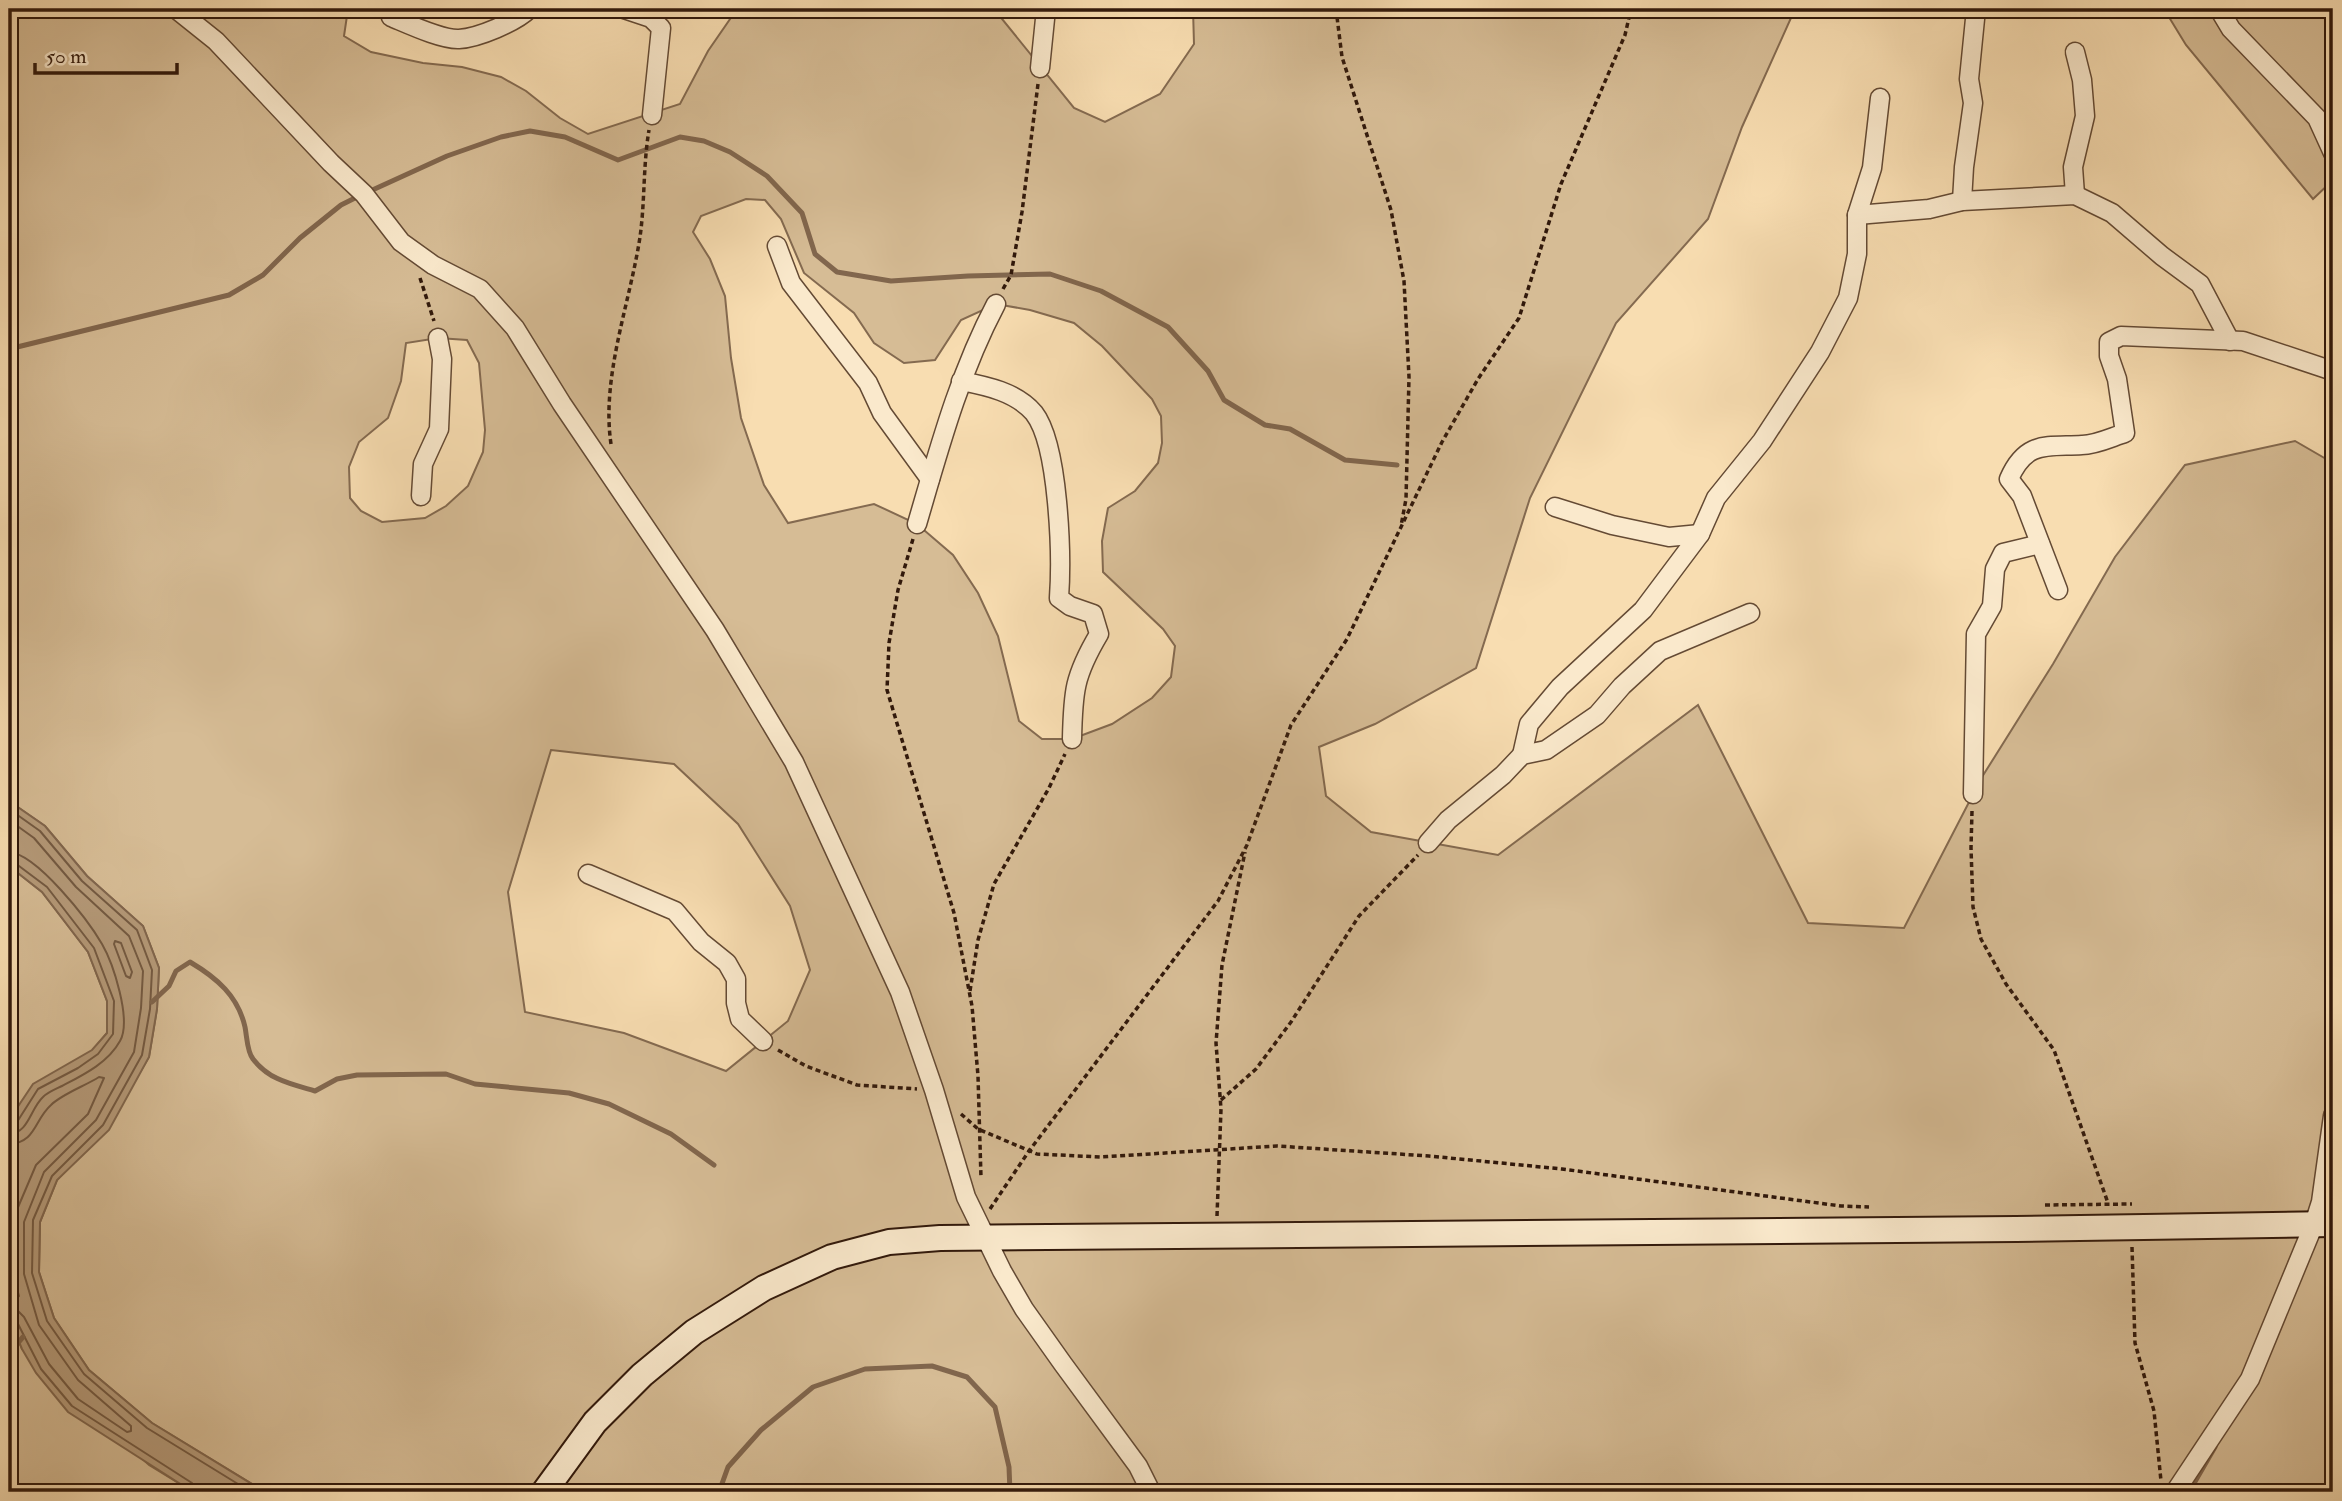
<svg xmlns="http://www.w3.org/2000/svg" width="2342" height="1501" viewBox="0 0 2342 1501" font-family="'IM FELL Double Pica',serif">
<rect width="100%" height="100%" fill="#f8ddb1"/>
<filter id="stains"><feTurbulence type="fractalNoise" baseFrequency=".00286" numOctaves="4"/><feColorMatrix values="0 0 0 0 .2 0 0 0 0 .09 0 0 0 0 .02 0 0 0 .5 -.17"/></filter>
<radialGradient id="worn" r=".72"><stop offset=".6" stop-color="#630" stop-opacity="0"/><stop offset="1" stop-color="#630" stop-opacity=".3"/></radialGradient>
<g fill="#d6bc95" stroke="#846a50" stroke-width="2" fill-rule="evenodd">
<path d="M9,9h339l-4,27 27,16 52,11 39,4 39,10 25,14 34,27 28,16 92,-30 28,-53 29,-42h257l80,99 31,14 55,-28 34,-50 -1,-35h602l-53,118 -34,92 -92,104 -86,175 -54,170 -101,56 -56,23 7,49 45,36 127,23 200,-150 110,218 96,5 78,-151 71,-113 62,-107 70,-92 110,-24 38,22v1029h-2068l-113,-69 -63,-53 -35,-52 -15,-46 1,-50 17,-42 20,-21 52,-68 20,-34 8,-48 2,-41 -16,-42 -56,-50 -42,-50 -36,-25zM746,199l19,1 16,19 23,54 50,40 20,30 30,20 31,-3 26,-40 35,-16 34,6 44,13 28,23 50,53 9,17 1,27 -4,20 -23,28 -27,17 -6,33 1,31 60,57 12,17 -4,31 -19,21 -40,26 -40,15h-30l-23,-18 -21,-85 -20,-43 -25,-38 -36,-31 -43,-20 -86,19 -24,-38 -23,-67 -10,-60 -6,-62 -15,-37 -17,-27 8,-16zM438,338l29,2 12,23 6,67 -2,22 -15,34 -22,20 -21,12 -43,4 -21,-11 -11,-13 -1,-31 10,-25 29,-24 13,-37 5,-38zM551,750l123,14 64,60 52,82 20,64 -22,51 -62,50 -102,-38 -99,-21 -17,-120z"/>
<polygon points="2164,9 2333,9 2333,180 2313,199 2186,45"/>
<polygon points="9,866 42,892 88,952 107,1001 107,1033 93,1050 75,1062 13,1114 9,1127"/>
<polygon points="9,1318 22,1349 149,1465 193,1492 9,1492"/>
</g>
<polygon fill="#b59a79" stroke="#81664d" stroke-width="2" points="9,801 45,826 87,876 143,926 159,968 157,1009 149,1057 109,1130 57,1180 40,1222 39,1272 54,1318 89,1370 152,1423 265,1492 193,1492 68,1412 36,1373 22,1349 9,1318 9,1127 13,1114 33,1084 92,1050 107,1033 107,1001 88,952 42,892 9,866"/>
<g fill="none" stroke-linecap="round" stroke-linejoin="round">
<g stroke="#745a42" stroke-width="2">
<polyline points="9,809 40,831 82,881 137,930 152,970 150,1009 142,1055 103,1125 52,1176 33,1220 32,1273 47,1321 84,1374 147,1428 251,1492"/>
<polyline points="9,820 34,838 76,887 129,936 143,971 141,1008 134,1052 96,1120 44,1172 24,1222 24,1274 39,1325 78,1380 131,1426 131,1431 127,1432 78,1399 49,1364 24,1317 18,1311 9,1310"/>
<path d="M9,852c28,2 79,68 93,92 11,19 30,76 18,97 -12,22 -37,34 -58,45 -6,3 -14,6 -19,11 -13,12 -14,36 -34,37"/>
<polyline points="9,861 15,863 47,887 94,948 114,1001 113,1034 98,1054 78,1068 38,1089 17,1122 9,1125"/>
<polygon points="115,941 121,943 132,972 130,978 126,976 114,944"/>
<path d="M9,1144c27,-1 25,-24 42,-39 11,-11 34,-19 48,-28l5,1 -16,36 -52,51 -20,47 -3,61 6,23 -3,3h-7"/>
<polyline points="9,1318 17,1322 41,1369 72,1406 192,1483 195,1492"/>
</g>
<g stroke="#81664d" stroke-width="5">
<polyline points="368,192 447,156 501,137 530,131 565,137 618,160 680,137 704,141 730,152 767,176 802,213 815,254 837,272 891,281 968,276 1050,274 1101,291 1168,327 1208,371 1224,400 1265,425 1290,429 1345,460 1397,465"/>
<polyline points="9,349 229,295 263,275 300,238 341,205 359,196"/>
<path d="M152,1002l17,-16 7,-15 14,-9c27,16 48,34 55,65 2,10 2,25 8,32 16,21 38,25 62,32l22,-12 20,-4 89,-1 29,10 94,9 40,11 62,30 43,31"/>
<polyline points="9,1353 23,1337"/>
<polyline points="719,1492 728,1467 761,1430 813,1387 865,1369 932,1366 967,1377 995,1407 1009,1467 1010,1492"/>
<polyline points="2189,1492 2215,1447"/>
</g>
<g stroke="#644a34" stroke-width="21">
<g id="minor">
<polyline points="176,9 216,41 331,163 364,194 401,242 433,265 480,289 515,328 562,404 715,630 794,762 900,992 934,1090 966,1197 1002,1271 1024,1309 1063,1364 1138,1466 1151,1492"/>
<polyline points="624,9 651,18 661,28 652,115"/>
<polyline points="2219,9 2231,29 2317,118 2333,153"/>
<path d="M391,17c17,7 51,23 68,22 19,-1 57,-17 70,-30"/>
<polyline points="1040,68 1046,9"/>
<polyline points="2075,195 2073,167 2085,116 2082,80 2075,52"/>
<polyline points="1962,201 1964,167 1973,103 1969,79 1976,9"/>
<polyline points="1857,215 1929,209 1962,201 2075,195 2112,213 2162,256 2200,284 2230,341"/>
<polyline points="777,246 791,283 868,383 882,413 930,479"/>
<path d="M961,381c26,5 55,11 73,32 25,32 28,143 25,185l11,8 23,8 6,20c-25,42 -26,58 -27,105"/>
<polyline points="421,496 423,464 439,429 442,359 438,338"/>
<polyline points="1555,507 1612,525 1669,537 1700,534"/>
<path d="M917,524c22,-75 42,-150 79,-220"/>
<path d="M2058,590l-36,-94 -13,-17c17,-39 38,-32 73,-34 14,0 30,-8 43,-12l-8,-54 -8,-23v-14l12,-6 122,5 90,30"/>
<polyline points="1522,755 1529,724 1560,687 1643,610 1700,534 1716,498 1762,441 1820,352 1848,298 1857,254 1857,215 1872,168 1880,98"/>
<polyline points="1973,794 1976,634 1992,606 1995,569 2003,553 2040,544"/>
<polyline points="1428,843 1448,820 1503,775 1522,755 1546,750 1597,715 1622,686 1660,651 1750,613"/>
<polyline points="588,874 675,911 701,942 727,963 736,979 736,1003 740,1019 763,1041"/>
<polyline points="2175,1492 2250,1379 2314,1224 2321,1202 2333,1116"/>
</g>
</g>
<g stroke="#32190b" stroke-width="28">
<polyline id="secondary" points="544,1492 595,1422 642,1375 694,1332 764,1288 832,1257 889,1242 940,1238 2016,1229 2333,1224"/>
</g>
<g stroke="#32190b" stroke-width="3.5" stroke-dasharray="5 3.5" stroke-linecap="butt">
<polyline points="1336,9 1342,57 1391,210 1404,281 1409,377 1406,499 1401,526"/>
<polyline points="420,278 434,321"/>
<polyline points="1003,289 1011,275 1022,212 1038,84"/>
<path d="M611,444c-10,-67 19,-141 29,-207 5,-35 3,-72 9,-107"/>
<polyline points="913,539 898,590 889,643 887,690 954,913 972,1006 978,1076 981,1178"/>
<polyline points="1972,811 1971,848 1973,907 1981,939 2006,984 2054,1050 2108,1203"/>
<polyline points="970,991 978,940 994,884 1049,788 1065,754"/>
<polyline points="778,1050 806,1066 857,1085 917,1089"/>
<polyline points="1221,1100 1256,1069 1291,1022 1359,916 1418,855"/>
<polyline points="961,1114 978,1129 1037,1154 1101,1157 1277,1146 1429,1156 1562,1169 1841,1206 1869,1207"/>
<polyline points="2045,1205 2132,1204"/>
<polyline points="990,1209 1029,1151 1218,901 1247,845 1291,725 1347,639 1442,442 1478,379 1519,318 1561,184 1625,35 1631,9"/>
<polyline points="1217,1216 1221,1109 1216,1043 1222,965 1245,852"/>
<polyline points="2132,1247 2135,1343 2154,1411 2161,1481"/>
</g>
<use href="#minor" stroke="#fae9cc" stroke-width="18"/>
<use href="#secondary" stroke="#fae9cc" stroke-width="24"/>
</g>
<rect width="2342" height="1501" fill="none" stroke="#f8ddb1" stroke-width="35"/>
<rect x="10" y="10" width="2321" height="1480" fill="none" stroke="#32190b" stroke-width="3.5"/>
<rect x="18" y="18" width="2307" height="1466" fill="none" stroke="#32190b" stroke-width="2"/>
<path d="M35 63v10h142v-10" fill="none" stroke="#32190b" stroke-width="3.5"/>
<text x="46" y="63" font-size="21" fill="#32190b" stroke="#fae9cc" stroke-width="5" paint-order="stroke">50 m</text>
<rect width="100%" height="100%" filter="url(#stains)"/>
<rect width="100%" height="100%" fill="url(#worn)"/>
</svg>
